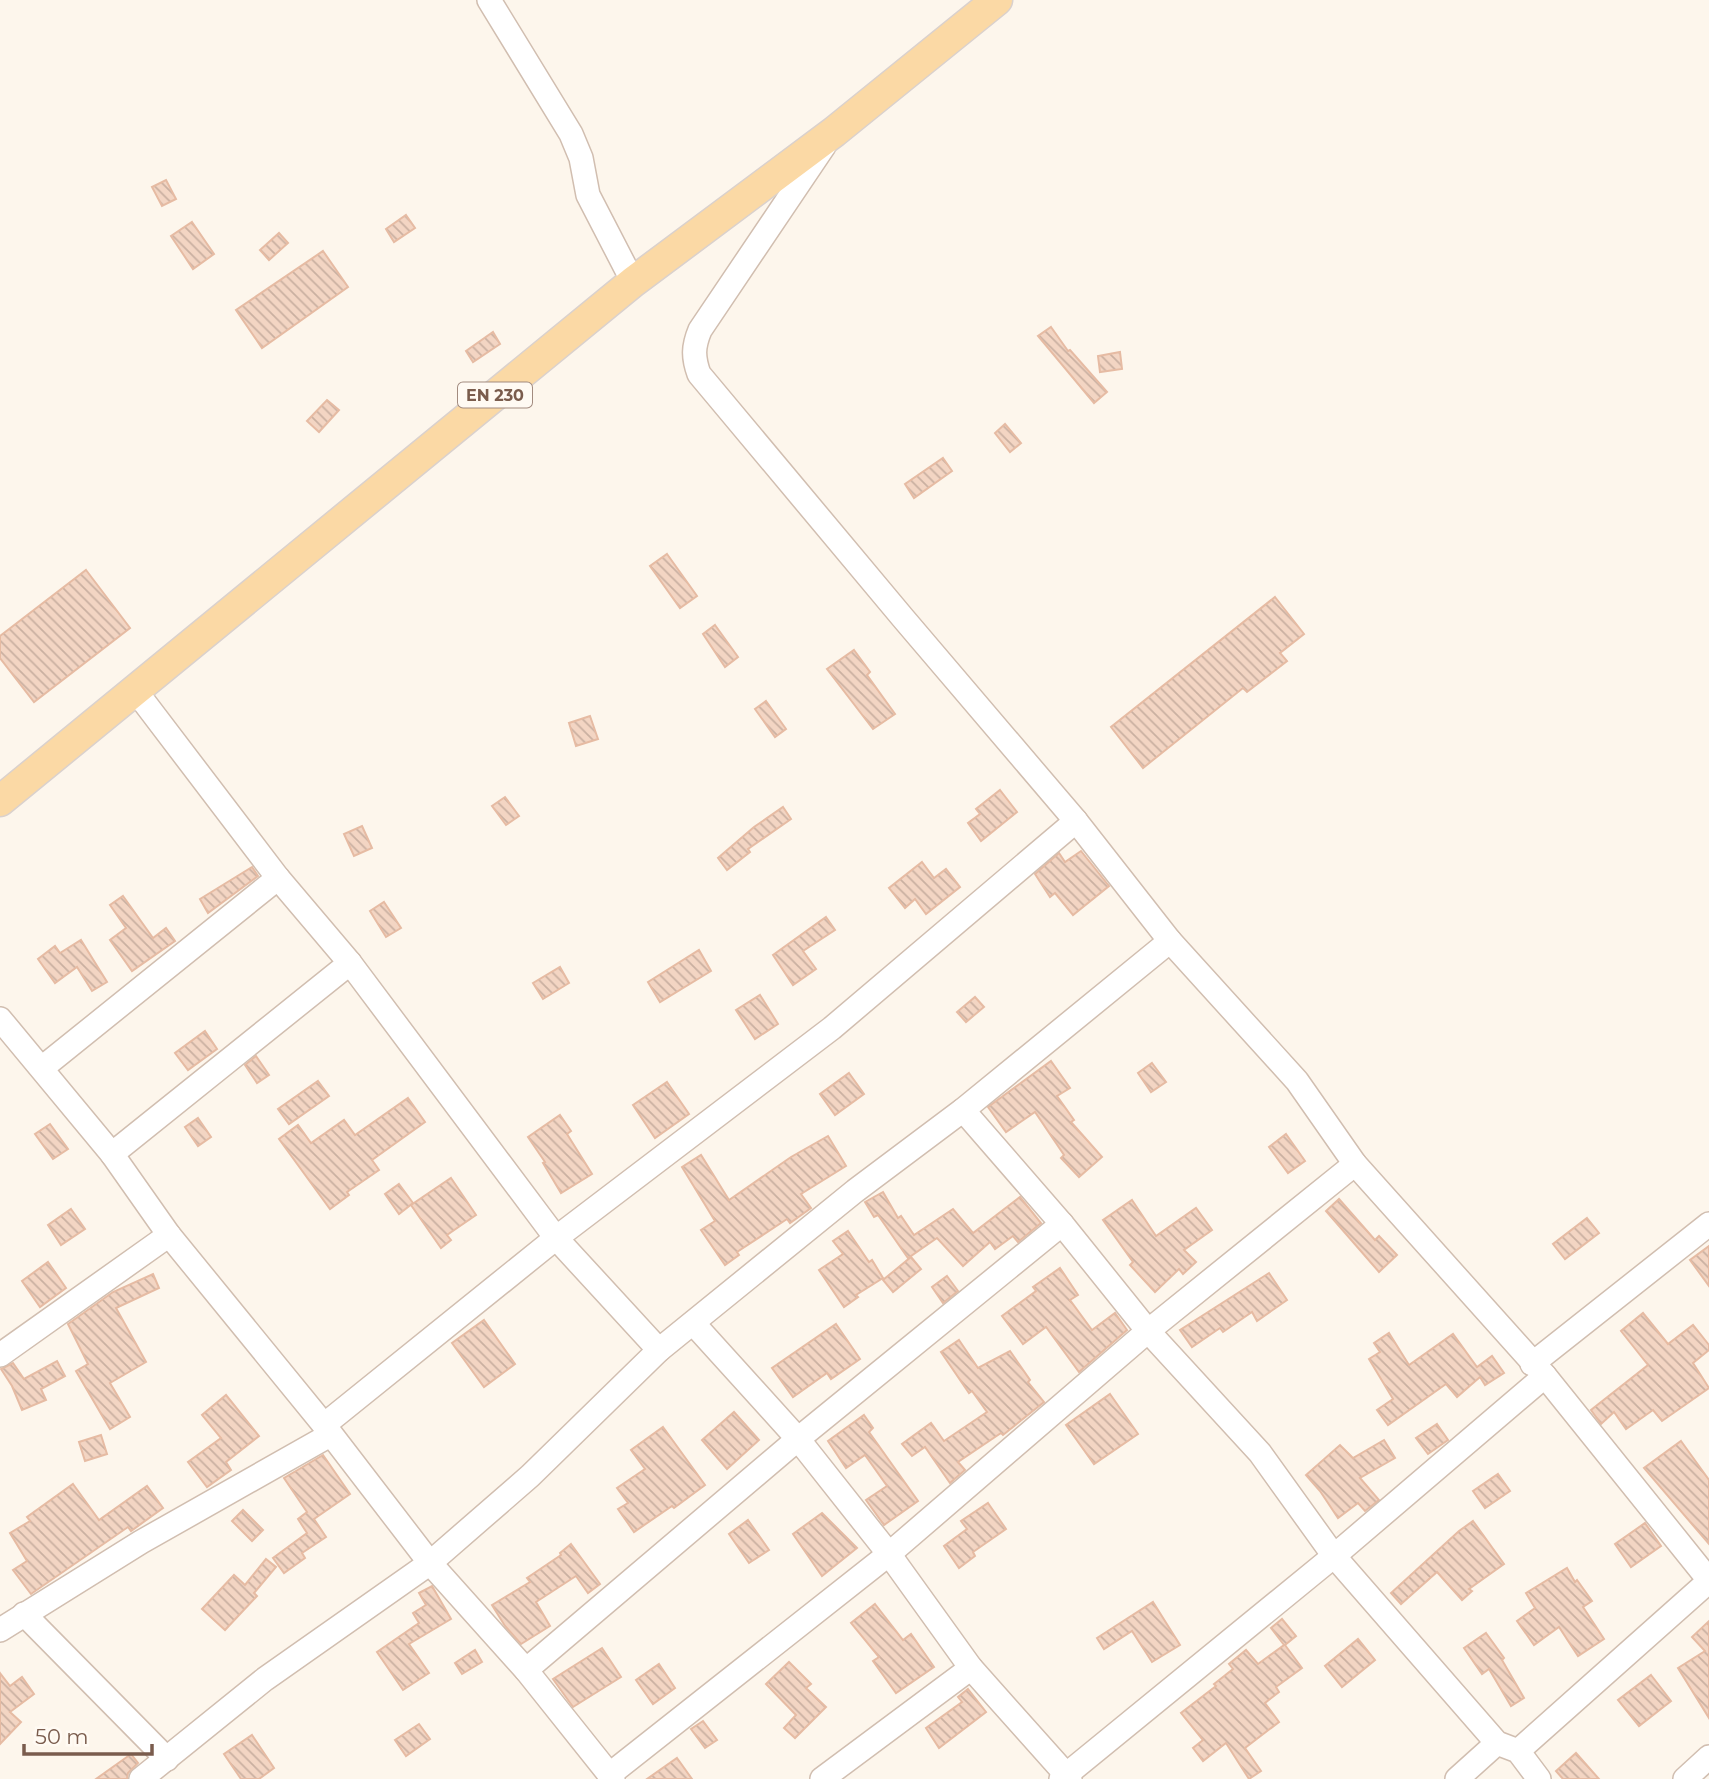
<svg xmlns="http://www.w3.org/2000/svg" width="1709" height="1779" viewBox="0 0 1709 1779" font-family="Montserrat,sans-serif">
<defs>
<pattern id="building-back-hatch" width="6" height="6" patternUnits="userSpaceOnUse" patternTransform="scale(1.75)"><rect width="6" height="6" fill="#f3d5c3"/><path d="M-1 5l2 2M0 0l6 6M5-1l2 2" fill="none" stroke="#cab0a1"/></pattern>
</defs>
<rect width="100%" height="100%" fill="#fdf6ec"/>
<g fill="url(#building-back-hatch)" stroke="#e6bba3" stroke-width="2">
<polygon points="166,180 176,199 162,206 152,187"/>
<polygon points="406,215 415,228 394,242 386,229"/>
<polygon points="192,222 214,254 193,269 171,236"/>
<polygon points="279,233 288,243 269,260 260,250"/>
<polygon points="323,251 348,287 262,348 236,310"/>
<polygon points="1051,327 1068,351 1070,350 1107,392 1094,403 1038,336"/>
<polygon points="493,332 500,344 473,362 466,351"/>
<polygon points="1120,352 1122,369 1100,372 1098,356"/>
<polygon points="327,400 339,410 319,432 307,421"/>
<polygon points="1005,424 1021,443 1010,452 995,433"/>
<polygon points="943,458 952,471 914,498 905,484"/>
<polygon points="667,554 697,596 680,608 650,566"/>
<polygon points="86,570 130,628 34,702 0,658 0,636"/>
<polygon points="1275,597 1304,634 1280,653 1287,661 1247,692 1243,688 1143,768 1111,727"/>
<polygon points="715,625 738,657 725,667 703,634"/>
<polygon points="854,650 870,672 867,675 895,714 873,729 827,669"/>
<polygon points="766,701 786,729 775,737 755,709"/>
<polygon points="590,716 598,739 576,746 569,723"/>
<polygon points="1000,790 1017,812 981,841 968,823 980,814 976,809"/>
<polygon points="505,797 519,816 506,825 492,806"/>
<polygon points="783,807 791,819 748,849 750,852 727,870 718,858 754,827"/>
<polygon points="362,826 372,848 354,856 344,834"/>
<polygon points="1081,851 1109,886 1073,915 1055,893 1050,897 1035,874 1059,853 1065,862"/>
<polygon points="922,862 934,878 946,869 960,887 926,914 915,899 905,908 889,888"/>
<polygon points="252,867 258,876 208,913 200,899"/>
<polygon points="123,896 153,938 166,928 175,941 132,971 110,940 126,928 110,905"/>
<polygon points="384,902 401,928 386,937 370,911"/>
<polygon points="826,917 835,930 803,951 816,969 793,985 773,955"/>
<polygon points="81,940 107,982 92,991 77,967 55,983 38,959 55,946 60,953"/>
<polygon points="699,950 711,971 660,1002 648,982"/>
<polygon points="560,967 569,983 543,999 533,983"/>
<polygon points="760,995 778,1024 755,1039 736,1010"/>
<polygon points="975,997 984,1007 966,1022 957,1012"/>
<polygon points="205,1031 217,1049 188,1070 175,1053"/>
<polygon points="256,1056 269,1075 257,1083 245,1065"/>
<polygon points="1051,1061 1070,1088 1057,1096 1074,1120 1071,1122 1102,1157 1079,1177 1061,1158 1064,1155 1035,1112 1006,1132 988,1107"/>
<polygon points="1152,1063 1166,1082 1151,1092 1138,1073"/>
<polygon points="849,1073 864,1094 835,1115 820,1094"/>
<polygon points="318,1081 329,1096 289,1124 278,1109"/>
<polygon points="667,1082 689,1114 655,1138 633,1105"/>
<polygon points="408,1098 425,1122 372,1160 379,1170 347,1192 349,1195 330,1209 279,1139 298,1125 311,1143 344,1120 355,1135"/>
<polygon points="560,1115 571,1131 567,1134 592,1174 561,1193 543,1163 545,1162 528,1137"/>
<polygon points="198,1118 211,1137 198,1146 185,1127"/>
<polygon points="50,1124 68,1149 53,1159 35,1134"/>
<polygon points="1286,1134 1305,1161 1288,1173 1269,1147"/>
<polygon points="828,1136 846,1166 801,1194 811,1208 790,1223 787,1219 737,1252 739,1255 725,1265 701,1230 715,1221 682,1167 701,1155 729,1200 791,1157"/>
<polygon points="451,1178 476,1215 447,1235 451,1240 441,1248 411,1205"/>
<polygon points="399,1184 413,1203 399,1214 385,1194"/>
<polygon points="883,1192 898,1218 901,1216 914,1235 953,1209 973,1233 1020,1197 1041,1223 1018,1242 1013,1236 995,1249 990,1242 963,1266 937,1238 908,1258 878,1215 874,1217 865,1202"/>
<polygon points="1339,1199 1375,1240 1379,1236 1397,1255 1379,1272 1326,1211"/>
<polygon points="1132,1200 1156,1236 1196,1208 1212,1230 1184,1250 1196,1262 1183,1274 1179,1269 1155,1292 1130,1265 1133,1262 1103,1220"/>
<polygon points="71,1209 85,1229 61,1245 48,1225"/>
<polygon points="1587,1218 1599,1233 1565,1259 1553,1244"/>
<polygon points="848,1231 869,1262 872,1260 883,1278 856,1295 858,1297 844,1307 819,1270 843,1254 833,1241"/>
<polygon points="1709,1246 1709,1286 1690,1260"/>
<polygon points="911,1257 921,1269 893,1292 883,1280"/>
<polygon points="48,1262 66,1288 40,1307 22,1281"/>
<polygon points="1060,1268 1078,1295 1070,1300 1092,1330 1115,1313 1127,1330 1079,1372 1046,1327 1023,1344 1002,1316 1036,1291 1033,1287"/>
<polygon points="1269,1273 1287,1300 1257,1321 1252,1312 1223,1332 1220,1328 1192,1347 1180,1330"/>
<polygon points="153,1274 159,1288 116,1308 146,1362 110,1383 130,1417 110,1429 76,1371 88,1364 68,1324 113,1292"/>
<polygon points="947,1276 958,1291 943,1303 932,1287"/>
<polygon points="1643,1313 1668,1344 1693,1325 1709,1345 1709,1350 1693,1363 1709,1388 1662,1421 1653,1410 1626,1429 1614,1412 1601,1424 1591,1410 1648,1365 1621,1331"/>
<polygon points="484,1320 515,1364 484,1387 452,1343"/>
<polygon points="836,1324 860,1359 831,1379 827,1373 793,1397 772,1368"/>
<polygon points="1389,1333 1409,1365 1453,1334 1477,1367 1492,1356 1504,1373 1485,1385 1480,1377 1457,1397 1446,1384 1388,1425 1377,1410 1393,1399 1369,1359 1380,1352 1374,1343"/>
<polygon points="959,1340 978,1368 1010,1351 1030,1380 1028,1382 1044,1402 1003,1435 1001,1433 958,1462 965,1470 950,1483 925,1447 912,1456 902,1444 931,1423 944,1441 987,1412 972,1391 969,1393 941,1352"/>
<polygon points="57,1361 65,1376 41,1389 46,1400 22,1410 12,1386 1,1369 13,1363 24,1379"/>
<polygon points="1110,1394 1138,1434 1094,1464 1066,1425"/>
<polygon points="226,1395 259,1436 226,1462 231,1470 207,1487 188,1462 221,1438 202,1415"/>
<polygon points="734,1412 759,1440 727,1469 702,1440"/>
<polygon points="864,1415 873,1428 869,1432 918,1501 884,1525 866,1500 887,1486 865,1455 846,1468 828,1441"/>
<polygon points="1437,1424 1448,1440 1428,1454 1416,1438"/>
<polygon points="663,1427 705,1485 674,1508 672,1506 634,1532 618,1509 628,1503 617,1488 645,1469 631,1450"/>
<polygon points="101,1435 107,1454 85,1461 79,1442"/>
<polygon points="1384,1440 1395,1458 1360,1478 1379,1500 1365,1511 1358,1503 1338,1518 1320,1491 1306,1475 1340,1445 1353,1458"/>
<polygon points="1681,1441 1709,1480 1709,1544 1644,1468"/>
<polygon points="323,1455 350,1494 314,1519 326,1537 302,1553 305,1558 284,1573 273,1558 307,1533 298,1519 307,1512 284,1478"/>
<polygon points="1498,1474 1510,1491 1485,1508 1473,1491"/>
<polygon points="73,1484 99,1520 147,1486 163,1508 131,1531 128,1527 31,1594 13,1570 27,1561 10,1533 30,1521 27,1517"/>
<polygon points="988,1503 1006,1529 973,1552 975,1556 959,1568 944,1546 967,1529 961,1521"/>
<polygon points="243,1510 263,1530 252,1541 232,1521"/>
<polygon points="822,1513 857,1548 822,1576 793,1534"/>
<polygon points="748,1520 769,1550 749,1563 729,1534"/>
<polygon points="1473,1521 1504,1564 1469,1589 1472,1591 1462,1600 1437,1572 1401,1604 1391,1593 1459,1531"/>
<polygon points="1645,1523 1661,1546 1631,1567 1615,1544"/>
<polygon points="571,1544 600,1584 588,1593 576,1576 536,1602 550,1626 521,1644 505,1626 492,1605 530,1582 527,1578 561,1555 560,1553"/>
<polygon points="266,1559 276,1567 254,1593 257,1596 225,1630 202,1609 234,1575 245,1585"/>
<polygon points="1567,1568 1575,1582 1577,1580 1592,1601 1583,1607 1604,1639 1578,1656 1559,1627 1534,1645 1517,1621 1535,1608 1526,1593"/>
<polygon points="432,1586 451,1619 409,1644 429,1673 403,1690 377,1652 419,1623 413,1613 426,1605 419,1593"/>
<polygon points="1153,1602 1180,1645 1152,1662 1132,1631 1104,1649 1097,1638"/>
<polygon points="875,1604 903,1640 911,1634 934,1667 896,1693 873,1661 879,1657 851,1623"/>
<polygon points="1282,1619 1296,1636 1285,1645 1302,1668 1276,1687 1279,1692 1265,1703 1279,1722 1245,1748 1261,1771 1249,1779 1226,1743 1203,1761 1193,1748 1203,1740 1181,1713 1216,1686 1214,1684 1233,1669 1229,1664 1246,1650 1258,1664 1284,1645 1271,1628"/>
<polygon points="1709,1621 1709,1718 1678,1668 1705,1651 1692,1637"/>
<polygon points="1486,1633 1504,1658 1502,1660 1524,1698 1511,1706 1489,1669 1482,1674 1464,1648"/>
<polygon points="1358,1639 1375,1660 1342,1687 1325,1666"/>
<polygon points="602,1648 621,1677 573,1707 553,1679"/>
<polygon points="475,1650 482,1662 462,1674 455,1663"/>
<polygon points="789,1662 811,1684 806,1688 826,1707 795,1738 784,1728 796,1715 766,1684"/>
<polygon points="659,1664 675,1688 653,1704 636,1680"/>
<polygon points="0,1673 10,1686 22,1677 34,1694 10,1712 21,1722 0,1744"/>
<polygon points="1651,1675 1671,1701 1639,1726 1618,1700"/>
<polygon points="968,1689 986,1712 939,1748 926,1728 962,1702 958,1697"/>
<polygon points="703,1721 717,1740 705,1748 691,1729"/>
<polygon points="419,1724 430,1739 406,1756 395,1740"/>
<polygon points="252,1735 274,1768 259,1779 241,1779 224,1754"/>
<polygon points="1576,1753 1599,1779 1563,1779 1556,1771"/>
<polygon points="131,1754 138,1763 128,1773 127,1779 96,1779"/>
<polygon points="677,1758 692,1779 647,1779"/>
</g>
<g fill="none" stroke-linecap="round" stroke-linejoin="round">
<g stroke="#d1beb0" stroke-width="26">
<g id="minor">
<polyline points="489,0 571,134 581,158 588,195 633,282"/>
<path d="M824,146l-124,184c-7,17 -7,27 -1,44l204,244 173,203 94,120 127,140 58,83 190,212 164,204"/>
<polyline points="135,690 278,878 350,963 556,1238 659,1350"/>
<polyline points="0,1019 112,1154 169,1235 324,1425 430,1563 526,1670 613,1779"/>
<polyline points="42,1068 278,878"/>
<polyline points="963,1110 1062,1224 1148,1331 1260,1453 1334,1556 1497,1743 1518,1751 1539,1779"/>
<polyline points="112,1154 350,963"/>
<polyline points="693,1323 798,1439 889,1554 971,1668 1070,1779"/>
<polyline points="0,1355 169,1235"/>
<polyline points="1532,1364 1709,1224"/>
<polyline points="324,1425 556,1238 832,1028 1076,821"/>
<polyline points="24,1614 167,1759"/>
<polyline points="0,1630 141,1542 330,1435"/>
<polyline points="526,1670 798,1439 1062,1224"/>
<polyline points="1518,1751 1709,1581"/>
<polyline points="609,1775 889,1554 1148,1331 1355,1164"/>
<polyline points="141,1779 265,1679 430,1563 530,1476 659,1350 855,1191 963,1110 1170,941"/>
<polyline points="822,1779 971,1668"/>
<polyline points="1061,1779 1334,1556 1545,1376"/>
<polyline points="1457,1779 1497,1743"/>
<polyline points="1685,1779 1709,1757"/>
</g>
</g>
<g stroke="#dad1cd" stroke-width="33">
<polyline id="major" points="0,801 633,282 834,132 997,0"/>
</g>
<use href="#minor" stroke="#fff" stroke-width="23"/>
<use href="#major" stroke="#fbd9a5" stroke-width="30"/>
</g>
<g text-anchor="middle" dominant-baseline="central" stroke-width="5" stroke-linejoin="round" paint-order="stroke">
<rect fill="#fffaf3" stroke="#a28b7f" stroke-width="2" x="458" y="382.5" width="74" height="25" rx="5"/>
<g font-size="16" font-weight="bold" fill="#7a5c4d">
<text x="495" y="395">EN 230</text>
</g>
</g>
<path d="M24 1744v10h128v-10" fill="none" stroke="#7a5c4d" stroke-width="3.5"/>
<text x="35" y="1744" font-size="21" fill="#7a5c4d" stroke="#fffaf3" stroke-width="5" paint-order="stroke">50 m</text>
</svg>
